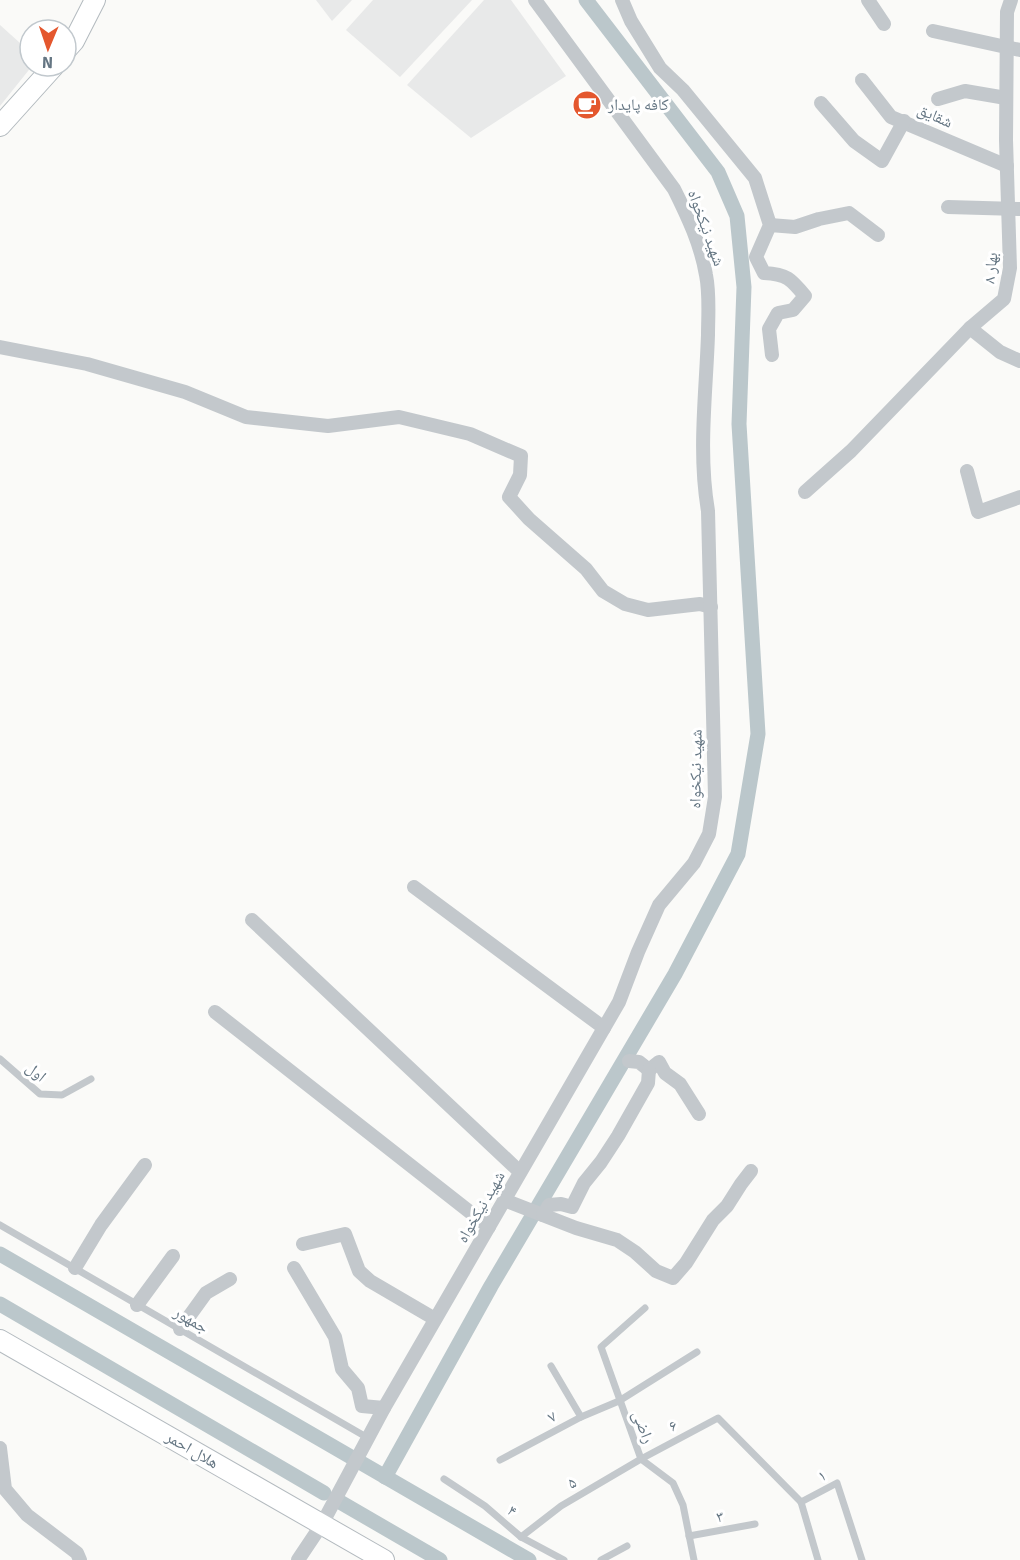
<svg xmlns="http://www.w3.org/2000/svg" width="1020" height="1560" viewBox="0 0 1020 1560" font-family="Signika,'Noto Naskh Arabic',sans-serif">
<rect width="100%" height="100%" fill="#fafaf8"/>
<g fill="#e8e9e9">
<polygon points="316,0 352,0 332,21"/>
<polygon points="373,0 472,0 400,77 346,30"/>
<polygon points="484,0 511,0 566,76 471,138 407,85"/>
<polygon points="0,25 30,52 30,66 32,66 0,106"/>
</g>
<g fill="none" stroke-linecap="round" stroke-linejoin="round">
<g stroke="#bbc7cb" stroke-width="15">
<polyline points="0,1254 529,1560"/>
<polyline points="0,1304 324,1493"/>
<polyline points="385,1477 491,1286 675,974 738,854 758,734 739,424 744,287 737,216 718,172 586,0"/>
<polyline points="340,1502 440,1560"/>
</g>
<g stroke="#b3babf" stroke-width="22">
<g id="secondary">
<polyline points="66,50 74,41 95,0"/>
<polyline points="0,126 54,66"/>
<polyline points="0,1340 384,1560"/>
</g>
</g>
<g stroke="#c3c8cc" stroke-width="7">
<polyline points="0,1059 40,1094 62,1095 91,1079"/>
<polyline points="0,1225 368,1438"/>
<polyline points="645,1308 601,1347 641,1459 673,1483 683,1505 694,1560"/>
<polyline points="551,1366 581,1417"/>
<polyline points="500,1460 581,1417 619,1401 697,1352"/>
<polyline points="444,1479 485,1506 521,1537 564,1560"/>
<polyline points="689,1536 755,1524"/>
<polyline points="521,1537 561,1506 641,1459 718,1418 801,1502"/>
<polyline points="601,1560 627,1546"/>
<polyline points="818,1560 801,1502 837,1483 862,1560"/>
</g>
<g stroke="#c3c8cc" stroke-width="14">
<path d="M622,0l9,21 29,47 23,22 72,88 15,47 -14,32 8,16c23,1 27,6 41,23l-12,14 -15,3 -9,16 3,26"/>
<polyline points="868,0 884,24"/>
<polyline points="933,31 1020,50"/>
<polyline points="862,80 891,117 1007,166"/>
<polyline points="938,99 965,91 1006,98"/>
<polyline points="821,103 854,141 882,161 904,121"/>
<polyline points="948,207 1020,209"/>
<polyline points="770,225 795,227 819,219 849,213 878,235"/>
<polyline points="970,328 1000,352 1020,361"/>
<polyline points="0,347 87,364 185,392 246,417 328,426 399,417 470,434 521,456 520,475 509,497 529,519 586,569 603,591 625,604 648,610 700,604 711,607"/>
<polyline points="967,471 978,512 1020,497"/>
<polyline points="805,492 851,451 970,328 1004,299 1010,268 1006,140 1007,12 1011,0"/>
<polyline points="414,887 604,1028"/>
<polyline points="252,920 520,1172"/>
<polyline points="215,1012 489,1227"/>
<polyline points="629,1061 639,1062 649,1070 659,1062 665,1073 680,1084 699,1114"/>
<polyline points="504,1200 576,1228 617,1240 635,1252 656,1271 673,1278 686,1263 713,1220 727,1206 741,1184 751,1171"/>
<polyline points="543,1215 549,1205 561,1204 572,1207 584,1183 601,1162 618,1136 648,1083 649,1070"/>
<polyline points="303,1244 345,1234 359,1271 370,1281 435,1319"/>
<polyline points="75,1268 101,1225 145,1165"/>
<polyline points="294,1268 335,1337 342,1369 358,1388 362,1406 384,1408"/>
<polyline points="137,1305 173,1256"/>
<polyline points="180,1329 206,1293 230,1279"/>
<polyline points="0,1448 5,1489 27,1515 77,1553 80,1560"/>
<path d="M298,1560l24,-36 62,-116 235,-406 19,-50 21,-47 35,-42 15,-29 6,-37 -7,-286c-10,-59 -2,-117 0,-176 0,-19 2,-40 -2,-60 -5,-30 -18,-58 -32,-86l-139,-189"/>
</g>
<use href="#secondary" stroke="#fff" stroke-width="20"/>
</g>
<defs>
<g id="cafe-disc" transform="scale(1.5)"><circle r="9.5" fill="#e4572e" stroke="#fff"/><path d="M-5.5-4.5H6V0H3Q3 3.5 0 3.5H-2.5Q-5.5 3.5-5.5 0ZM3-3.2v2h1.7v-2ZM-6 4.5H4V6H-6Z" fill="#fff"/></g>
</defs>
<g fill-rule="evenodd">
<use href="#cafe-disc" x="587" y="105"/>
</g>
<g text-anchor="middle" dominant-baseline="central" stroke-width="6" stroke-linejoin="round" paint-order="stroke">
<g font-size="16" fill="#657683" stroke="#fff" text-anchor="start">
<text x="608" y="105">کافه پایدار</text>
</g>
<g font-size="16" fill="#657683" stroke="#fff">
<text transform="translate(935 116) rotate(24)">شقایق</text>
<text transform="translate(706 228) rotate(70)">شهید نیکخواه</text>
<text transform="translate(991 268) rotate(-85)">بهار ۸</text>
<text transform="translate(696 769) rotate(-89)">شهید نیکخواه</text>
<text transform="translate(36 1072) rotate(40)">اول</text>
<text transform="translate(481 1207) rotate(-60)">شهید نیکخواه</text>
<text transform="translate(191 1320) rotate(30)">جمهور</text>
<text transform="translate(552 1417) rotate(-28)">۷</text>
<text transform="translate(673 1426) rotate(-28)">۶</text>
<text transform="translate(643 1427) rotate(69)">راضی</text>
<text transform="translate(192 1450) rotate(30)">هلال احمر</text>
<text transform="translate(822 1476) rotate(-23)">۱</text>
<text transform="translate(572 1483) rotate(-31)">۵</text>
<text transform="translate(512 1511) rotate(40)">۴</text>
<text transform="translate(720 1517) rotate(-11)">۳</text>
</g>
</g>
<g transform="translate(48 48) rotate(182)"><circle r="28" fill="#ffffff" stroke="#c1c8cd" stroke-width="1.5"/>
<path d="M0-4.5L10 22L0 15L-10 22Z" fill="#e4572e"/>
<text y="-9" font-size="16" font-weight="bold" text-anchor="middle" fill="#657683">N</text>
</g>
</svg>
